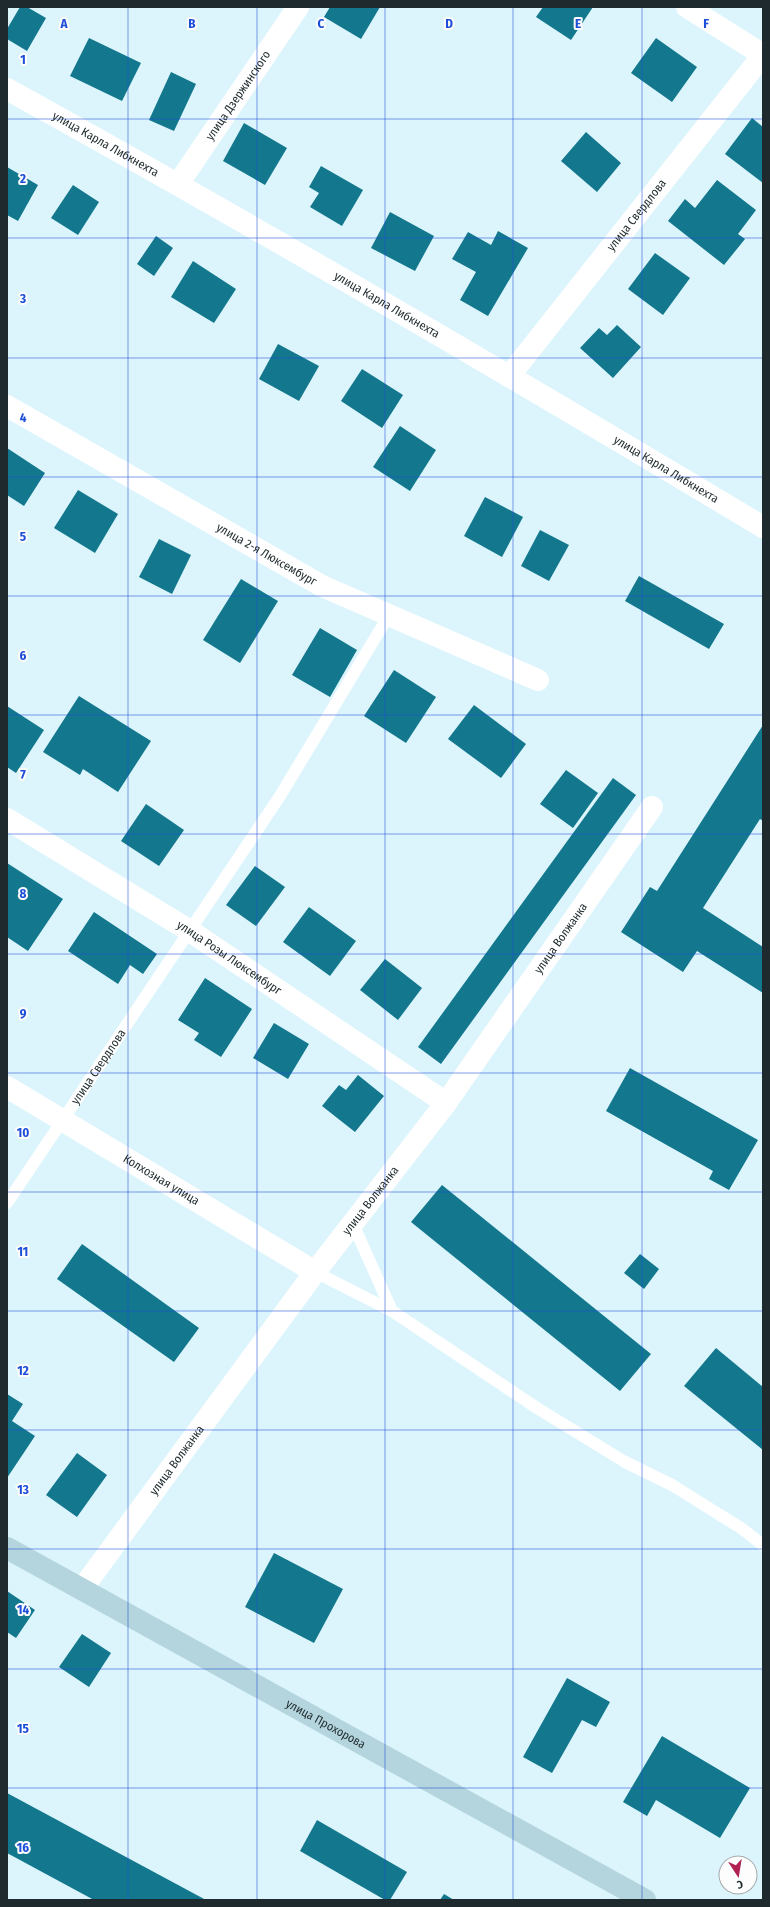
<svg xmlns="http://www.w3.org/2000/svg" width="770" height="1907" viewBox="0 0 770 1907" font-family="'Fira Sans Condensed',sans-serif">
<rect width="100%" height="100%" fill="#dcf5fc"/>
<g fill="#13788d">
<polygon points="20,7 27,7 46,18 27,51 7,39 7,29"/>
<polygon points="330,7 380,7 361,39 324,17"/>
<polygon points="543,7 593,7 571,40 536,17"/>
<polygon points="89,38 141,63 122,101 70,76"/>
<polygon points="656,38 697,67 672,102 631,73"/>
<polygon points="171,72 196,84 174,131 149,120"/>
<polygon points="752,118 763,127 763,183 725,154"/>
<polygon points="244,123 287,148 265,185 223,161"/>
<polygon points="586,132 621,163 597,192 561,161"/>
<polygon points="321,166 363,190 342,226 310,207 319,193 309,187"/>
<polygon points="7,167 38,185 18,221 7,215"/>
<polygon points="717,180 756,210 738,234 745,239 724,265 668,221 685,199 695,208"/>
<polygon points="73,185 99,202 78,235 51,218"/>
<polygon points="390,212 434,236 415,271 371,248"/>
<polygon points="498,231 528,248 488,316 460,300 476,272 452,259 468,232 491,245"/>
<polygon points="156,236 173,248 154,276 137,264"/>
<polygon points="655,253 690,278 663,315 628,289"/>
<polygon points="193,261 236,289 214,323 171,297"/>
<polygon points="617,325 641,347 613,378 580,348 599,328 607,335"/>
<polygon points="278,344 319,366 299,401 259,379"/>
<polygon points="362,369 403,395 382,428 341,401"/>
<polygon points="400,426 436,450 410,491 373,467"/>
<polygon points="7,448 45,473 24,506 7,495"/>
<polygon points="78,490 118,514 95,553 54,528"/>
<polygon points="485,497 523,517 502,557 464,536"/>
<polygon points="540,530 569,545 549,581 521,566"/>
<polygon points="159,539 191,555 172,594 139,577"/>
<polygon points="639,576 724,624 709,649 625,601"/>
<polygon points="241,579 278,601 240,663 203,640"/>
<polygon points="320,628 357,650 330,697 292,675"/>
<polygon points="394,670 436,697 406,743 364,716"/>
<polygon points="79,696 151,741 118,792 83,769 80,775 43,752"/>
<polygon points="474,705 526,744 501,778 448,739"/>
<polygon points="7,706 44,730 16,773 7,767"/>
<polygon points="763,725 763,821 760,819 703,908 763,947 763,993 697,951 683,972 621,932 650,887 657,891"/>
<polygon points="566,770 598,793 573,828 540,804"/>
<polygon points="613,778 636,795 441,1064 418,1047"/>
<polygon points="146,804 184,830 159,866 121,841"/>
<polygon points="7,863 63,899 28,951 7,937"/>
<polygon points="255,866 285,887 256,926 226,905"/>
<polygon points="309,907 356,941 330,976 283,942"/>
<polygon points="94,912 157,954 143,974 130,965 118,984 68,951"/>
<polygon points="385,959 422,988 398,1020 360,990"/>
<polygon points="205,978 252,1009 221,1057 194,1040 199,1033 178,1020"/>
<polygon points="274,1023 309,1044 288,1079 253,1058"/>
<polygon points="630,1068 758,1140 729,1190 709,1179 713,1171 606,1111"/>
<polygon points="358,1075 384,1096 355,1132 322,1106 339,1085 346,1090"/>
<polygon points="442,1185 651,1354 620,1391 411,1222"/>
<polygon points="82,1244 199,1328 174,1362 57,1279"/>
<polygon points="640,1254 659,1269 644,1289 624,1273"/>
<polygon points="716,1348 763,1387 763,1450 684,1386"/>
<polygon points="7,1394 23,1404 12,1421 35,1436 7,1478"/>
<polygon points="77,1453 107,1475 77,1517 46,1495"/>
<polygon points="274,1553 343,1589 314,1643 245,1607"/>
<polygon points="7,1591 35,1610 16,1638 7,1632"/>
<polygon points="82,1634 111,1653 89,1687 59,1667"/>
<polygon points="567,1678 610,1702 596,1727 582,1720 552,1773 523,1757"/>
<polygon points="662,1736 750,1788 720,1838 656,1800 647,1816 623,1802"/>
<polygon points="7,1793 206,1900 94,1900 7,1853"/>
<polygon points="317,1820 407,1872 390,1900 385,1900 300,1851"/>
<polygon points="444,1894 454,1900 440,1900"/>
</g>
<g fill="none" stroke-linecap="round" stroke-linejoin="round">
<g stroke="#fff" stroke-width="12">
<path id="s1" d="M7,1203l273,-407 109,-181"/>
<polyline points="353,1224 392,1311 537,1408 625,1462 672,1485 741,1528 763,1545"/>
<polyline points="315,1272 392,1311"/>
</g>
<g stroke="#fff" stroke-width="22">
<polyline points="687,7 763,55"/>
<path id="s2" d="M7,89c255,141 506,288 756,438"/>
<path id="s3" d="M178,184l120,-177"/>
<path id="s4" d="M510,375l253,-320"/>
<path id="s5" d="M7,406l315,180 216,94"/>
<path id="s6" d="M7,819l183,112 256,172"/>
<path id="s7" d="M7,1087l308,185"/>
<path id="s8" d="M82,1589l233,-317 131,-169 206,-296"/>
</g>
<path stroke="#b4d5dd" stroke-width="22" id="s9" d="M7,1548l638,352"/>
</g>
<path fill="none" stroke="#1d4ed8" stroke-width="1" stroke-opacity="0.55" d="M128,7v1893M257,7v1893M385,7v1893M513,7v1893M642,7v1893M7,119h756M7,238h756M7,358h756M7,477h756M7,596h756M7,715h756M7,834h756M7,954h756M7,1073h756M7,1192h756M7,1311h756M7,1430h756M7,1549h756M7,1669h756M7,1788h756"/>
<g text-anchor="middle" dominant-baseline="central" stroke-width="4" stroke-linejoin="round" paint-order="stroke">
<g font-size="12" fill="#1e2a2d" stroke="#fdfdfd">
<text stroke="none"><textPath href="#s3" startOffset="107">улица Дзержинского</textPath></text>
<text stroke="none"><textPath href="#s2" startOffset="113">улица Карла Либкнехта</textPath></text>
<text stroke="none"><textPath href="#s4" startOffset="204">улица Свердлова</textPath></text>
<text stroke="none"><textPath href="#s2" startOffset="437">улица Карла Либкнехта</textPath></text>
<text stroke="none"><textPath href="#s2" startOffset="761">улица Карла Либкнехта</textPath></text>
<text stroke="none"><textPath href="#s5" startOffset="299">улица 2-я Люксембург</textPath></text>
<text stroke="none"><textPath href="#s8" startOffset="808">улица Волжанка</textPath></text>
<text stroke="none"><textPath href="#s6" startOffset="262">улица Розы Люксембург</textPath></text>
<text stroke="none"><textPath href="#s1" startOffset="164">улица Свердлова</textPath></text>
<text stroke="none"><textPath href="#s7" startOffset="180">Колхозная улица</textPath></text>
<text stroke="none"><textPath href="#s8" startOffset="484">улица Волжанка</textPath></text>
<text stroke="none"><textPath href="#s8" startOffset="160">улица Волжанка</textPath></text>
<text stroke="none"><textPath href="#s9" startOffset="364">улица Прохорова</textPath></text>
</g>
</g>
<g font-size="13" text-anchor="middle" font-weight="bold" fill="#1d4ed8" stroke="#fdfdfd" stroke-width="4" stroke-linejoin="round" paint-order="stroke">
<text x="64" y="28">A</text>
<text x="192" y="28">B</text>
<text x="321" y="28">C</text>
<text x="449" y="28">D</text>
<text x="578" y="28">E</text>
<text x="706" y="28">F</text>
<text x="23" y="64">1</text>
<text x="23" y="183">2</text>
<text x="23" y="303">3</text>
<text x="23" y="422">4</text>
<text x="23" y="541">5</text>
<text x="23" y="660">6</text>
<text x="23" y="779">7</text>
<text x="23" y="898">8</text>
<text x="23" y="1018">9</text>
<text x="23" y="1137">10</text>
<text x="23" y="1256">11</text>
<text x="23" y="1375">12</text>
<text x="23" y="1494">13</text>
<text x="23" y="1614">14</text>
<text x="23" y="1733">15</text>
<text x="23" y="1852">16</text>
</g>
<rect width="770" height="1907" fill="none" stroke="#1e2a2d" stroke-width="16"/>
<g transform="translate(738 1875) rotate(168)"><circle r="19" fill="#fdfdfd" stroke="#a4a9aa"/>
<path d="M0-3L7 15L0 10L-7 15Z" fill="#b02053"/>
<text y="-6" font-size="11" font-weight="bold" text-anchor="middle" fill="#1e2a2d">С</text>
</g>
</svg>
